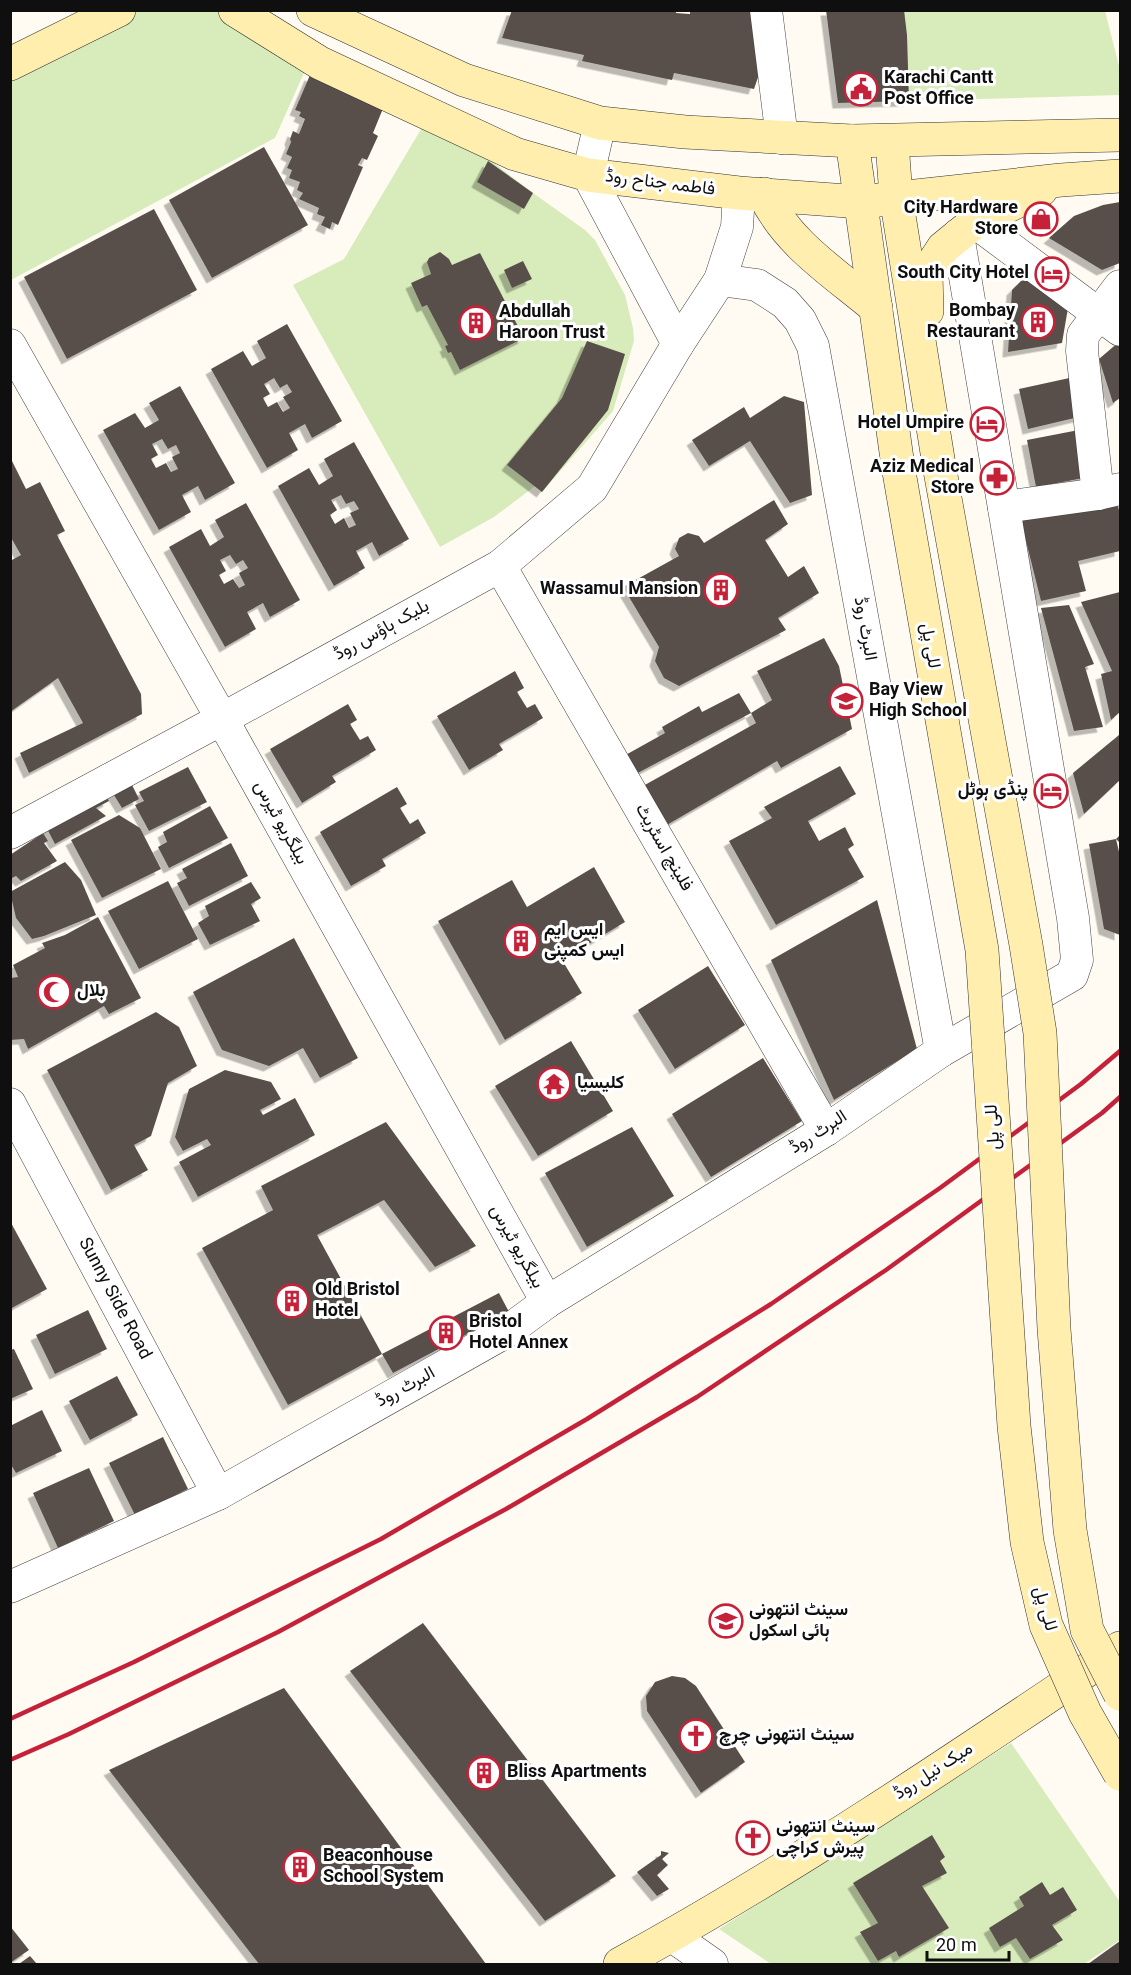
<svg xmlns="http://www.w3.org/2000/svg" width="1131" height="1975" viewBox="0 0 1131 1975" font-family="Georgia,Vazirmatn,serif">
<defs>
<filter id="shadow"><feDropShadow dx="-5.5" dy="5.5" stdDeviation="0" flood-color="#0004"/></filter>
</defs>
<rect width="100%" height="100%" fill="#fffbf2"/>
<g fill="#d8ebba">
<polygon points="121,10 235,11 311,57 275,138 11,280 11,66"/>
<polygon points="897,11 1105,11 1120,70 1120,95 909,101"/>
<polygon points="430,114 533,193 585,230 595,240 625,295 633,328 634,341 613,411 542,492 535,486 494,517 440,547 293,285 344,259"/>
<polygon points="1011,1743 1120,1902 1120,1940 1084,1964 771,1964 719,1929"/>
</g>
<g fill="#594f4b" fill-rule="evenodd" filter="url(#shadow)">
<polygon points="512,10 676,10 676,13 690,14 690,10 757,10 764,60 754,89 674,73 672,80 582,61 584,55 502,38"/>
<polygon points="826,10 904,10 907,35 909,101 838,103"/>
<polygon points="310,75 384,106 373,133 378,136 367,160 362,158 358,165 363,167 338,225 332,222 330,229 321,225 325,217 317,214 319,208 299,199 303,193 297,190 300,182 289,178 292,170 287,168 292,157 286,154 291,142 290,139 293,131 299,134 305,119 299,116 301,112 295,110"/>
<polygon points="264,147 308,225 212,278 169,200"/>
<polygon points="488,161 533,193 524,209 477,182"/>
<polygon points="1120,202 1120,263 1102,270 1049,238 1074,216 1103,205"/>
<polygon points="154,209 197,290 67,359 24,277"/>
<polygon points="440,252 449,259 452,265 480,253 524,338 460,370 451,352 448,353 445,346 448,345 427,305 422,307 411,283 431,274 427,262 429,258"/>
<polygon points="523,261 532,279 512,288 504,270"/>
<polygon points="1022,280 1034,280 1069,302 1062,343 1008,352 1012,290"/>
<path d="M287,324l55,97 -30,17 -7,-14 -16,9 9,17 -31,18 -56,-99 32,-18 9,15 14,-8 -9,-17zM274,378l6,10 7,-4 5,8 -9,5 7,11 -7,4 -6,-10 -9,5 -5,-9 7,-4 -6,-10z"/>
<polygon points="587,341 625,354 608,410 542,492 507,465 562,398"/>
<polygon points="1120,341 1120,398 1113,403 1099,359"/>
<polygon points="1074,377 1083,416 1028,429 1019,389"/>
<path d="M180,386l55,97 -30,17 -7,-14 -16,9 9,17 -32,18 -56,-100 32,-17 10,15 14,-8 -10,-17zM162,439l6,10 8,-4 4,8 -8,4 6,12 -7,3 -5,-9 -10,5 -5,-9 7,-4 -6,-11z"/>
<polygon points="784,396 804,402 812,495 790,503 750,441 709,466 692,440 744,407 750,418"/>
<polygon points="1084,429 1094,476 1036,487 1027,440"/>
<path d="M354,442l55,97 -30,17 -7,-14 -16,9 9,17 -31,18 -56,-100 31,-18 10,17 14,-9 -9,-17zM341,495l5,9 8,-3 5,8 -9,4 6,12 -7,3 -5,-10 -9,6 -5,-9 7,-5 -6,-10z"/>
<polygon points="10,457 26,489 40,482 65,531 57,535 141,694 142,714 29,773 20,753 83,723 58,678 10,712 10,561 21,555 10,536"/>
<polygon points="1116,496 1120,515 1120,551 1078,561 1086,591 1041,601 1021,521"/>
<polygon points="774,500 788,524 765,540 788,577 804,566 819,593 778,618 786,630 679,686 664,678 655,661 659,647 623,587 679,556 675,549 679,538 688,533 699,536 704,543"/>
<path d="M246,503l54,97 -30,17 -7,-14 -16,9 9,17 -31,18 -56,-100 32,-18 9,17 14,-9 -9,-17zM230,555l6,9 7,-4 5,8 -9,5 6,12 -6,3 -6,-9 -9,5 -5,-9 7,-4 -6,-11z"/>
<polygon points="1120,592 1120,712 1111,720 1101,674 1112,671 1081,602"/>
<polygon points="1069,605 1094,664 1085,667 1103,727 1074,731 1041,608"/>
<polygon points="824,638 839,666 852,729 781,768 777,761 665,826 643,786 756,723 751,713 772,700 757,671"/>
<polygon points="515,671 524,688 517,692 527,708 535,704 543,718 499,744 503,750 469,770 437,716"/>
<polygon points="739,693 751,713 632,776 622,757 665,733 662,727 699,706 702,712"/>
<polygon points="348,704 357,720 350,724 360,740 368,736 376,750 332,776 336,782 302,803 270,749"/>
<polygon points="1119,735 1120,737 1120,780 1084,814 1073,773"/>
<polygon points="840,766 856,794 808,821 819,841 845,827 854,845 848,849 864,877 776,925 729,841 772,818 764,807"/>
<polygon points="188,767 207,802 149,831 135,805 144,801 139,792"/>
<polygon points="128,777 139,799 122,808 109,787"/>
<polygon points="397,787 407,804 400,808 410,824 418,819 426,833 382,859 386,866 351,886 320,832"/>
<polygon points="104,790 109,801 96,808 106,816 55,844 44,823"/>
<polygon points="210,806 228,838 169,868 158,847 167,842 163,832"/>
<polygon points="119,815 140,828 161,869 102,898 71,840"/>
<polygon points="43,833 48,841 44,843 57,861 21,881 16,876 10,879 10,855"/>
<polygon points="1120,835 1120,843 1116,839 1120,856 1120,935 1104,929 1089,844 1116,839"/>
<polygon points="231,843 248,876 189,906 177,883 187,878 182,869"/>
<polygon points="65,862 81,880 96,915 44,936 32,939 16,918 10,892"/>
<polygon points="594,867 625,922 562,960 582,993 505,1040 438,921 512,880 527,907"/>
<polygon points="168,881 198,939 139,969 108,911"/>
<polygon points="251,882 261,898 251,904 260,921 210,945 198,923 209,916 205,906"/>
<polygon points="877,900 917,1049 834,1100 771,960"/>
<polygon points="98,917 141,998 109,1014 104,1006 28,1049 24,1039 10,1040 10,978 18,977 13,965 45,948 42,943 65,935"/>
<polygon points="294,938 358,1058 320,1078 303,1048 269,1066 222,1050 193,992"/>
<polygon points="708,966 745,1025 675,1069 638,1010"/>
<polygon points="156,1012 179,1027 197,1066 168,1083 151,1136 134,1145 148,1170 111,1190 47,1070"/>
<polygon points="571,1041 613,1111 538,1156 495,1086"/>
<polygon points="763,1058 802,1121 711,1177 672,1114"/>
<polygon points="225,1070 271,1082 281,1099 260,1110 263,1115 295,1098 315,1135 198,1197 179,1162 211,1145 207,1139 183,1151 175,1137 189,1089"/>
<polygon points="386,1122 476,1246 435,1267 384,1200 317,1235 382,1354 288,1405 202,1248 273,1210 261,1186"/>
<polygon points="632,1127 674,1196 587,1247 545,1173"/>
<polygon points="10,1221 47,1289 10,1309"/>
<polygon points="499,1293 509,1312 393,1373 382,1354"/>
<polygon points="88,1310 107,1349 55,1374 36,1335"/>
<polygon points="14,1349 33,1389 10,1399 10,1350"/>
<polygon points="117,1376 138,1415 90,1440 69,1401"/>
<polygon points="42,1410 62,1451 16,1473 10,1463 10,1426"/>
<polygon points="163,1437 188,1489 135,1515 109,1463"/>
<polygon points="89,1468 114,1521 58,1548 33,1493"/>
<polygon points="423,1623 616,1876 545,1921 350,1671"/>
<polygon points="672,1676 685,1678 696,1686 745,1762 701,1793 647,1711 646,1696 655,1682"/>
<polygon points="284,1688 486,1964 259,1964 109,1770"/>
<polygon points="932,1835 945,1857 940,1861 947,1873 922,1886 949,1928 899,1957 896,1951 878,1961 860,1932 878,1923 853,1883"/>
<polygon points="661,1851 669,1853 662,1859 668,1865 657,1875 669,1889 657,1896 637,1872 661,1855"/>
<polygon points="1042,1882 1050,1895 1063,1887 1077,1910 1052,1925 1063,1940 1030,1959 1016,1938 1000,1947 989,1928 1024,1906 1019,1897"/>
<polygon points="10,1926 29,1950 10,1963"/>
<polygon points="1120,1941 1120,1964 1088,1964"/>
<polygon points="30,1956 37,1964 19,1964"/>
</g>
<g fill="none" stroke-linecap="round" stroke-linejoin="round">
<g stroke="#424242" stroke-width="33">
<g id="street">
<polyline points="766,10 782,138"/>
<polyline points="600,123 588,175 678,344"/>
<polyline points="975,222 1120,330"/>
<polyline points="720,280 757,285 785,303 800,320 813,346 941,1051"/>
<polyline points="10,345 222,719 547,1302"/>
<polyline points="1098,494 1082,351 1083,335 1120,286"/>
<polyline points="1004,507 1098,494 1120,489"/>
<polyline points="500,566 826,1130"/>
<polyline points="10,833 222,719 500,566 592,488 678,344 720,280 737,227 739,193"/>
<polyline points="10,1104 218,1494"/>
<polyline points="10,1587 218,1494 509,1330 547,1302 826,1130 941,1051 1072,975 1077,960 1073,918 958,235"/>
<polyline points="672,1936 712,1964"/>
</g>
</g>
<g stroke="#313131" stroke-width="34">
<g id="secondary">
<polyline points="235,10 320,63 515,154 588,175 739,193 861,202 1061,180 1120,176"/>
<polyline points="313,10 464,80 600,123 685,132 852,141 1120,135"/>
<polyline points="10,64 119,10"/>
<polyline points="852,141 898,466"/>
<polyline points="892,142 896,197 939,465"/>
<path d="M764,194c22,49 72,80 112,114"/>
<polyline points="927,311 926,274 943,248 975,222 1041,190"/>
<path d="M620,1964c173,-95 337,-206 500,-316"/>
</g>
</g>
<use href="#street" stroke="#fff" stroke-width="32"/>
<use href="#secondary" stroke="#ffeead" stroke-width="33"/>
<g stroke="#c5223a" stroke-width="4.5">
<polyline points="10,1719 134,1662 381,1539 587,1419 771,1304 940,1188 1081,1084 1120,1051"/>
<polyline points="10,1760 69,1734 278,1632 506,1509 697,1397 886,1270 1102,1113 1120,1097"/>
</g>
<g stroke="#313131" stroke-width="34" stroke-linecap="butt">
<g id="secondary-bridge">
<polyline points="939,465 1026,945 1040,1033 1054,1329 1070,1530 1087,1630 1120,1694"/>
<polyline points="898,466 982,950 1014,1426 1027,1542 1046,1625 1085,1713 1120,1774"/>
</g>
</g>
<use href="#secondary-bridge" stroke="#ffeead" stroke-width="33"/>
</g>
<defs>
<g id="civic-ring" transform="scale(1.725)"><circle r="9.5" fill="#fff" stroke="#c5223a" stroke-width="1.5"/><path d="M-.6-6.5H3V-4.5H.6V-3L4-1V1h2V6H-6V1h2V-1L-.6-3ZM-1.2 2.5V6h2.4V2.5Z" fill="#c5223a"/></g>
<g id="shop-ring" transform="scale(1.725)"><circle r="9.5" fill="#fff" stroke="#c5223a" stroke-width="1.5"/><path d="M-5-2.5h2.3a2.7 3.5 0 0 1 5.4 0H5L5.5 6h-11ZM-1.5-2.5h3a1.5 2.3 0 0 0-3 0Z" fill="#c5223a"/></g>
<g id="hotel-ring" transform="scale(1.725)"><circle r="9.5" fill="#fff" stroke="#c5223a" stroke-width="1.5"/><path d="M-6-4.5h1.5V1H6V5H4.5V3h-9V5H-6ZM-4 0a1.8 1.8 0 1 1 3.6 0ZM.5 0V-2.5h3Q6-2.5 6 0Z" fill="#c5223a"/></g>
<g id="building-ring" transform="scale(1.725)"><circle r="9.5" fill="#fff" stroke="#c5223a" stroke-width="1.5"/><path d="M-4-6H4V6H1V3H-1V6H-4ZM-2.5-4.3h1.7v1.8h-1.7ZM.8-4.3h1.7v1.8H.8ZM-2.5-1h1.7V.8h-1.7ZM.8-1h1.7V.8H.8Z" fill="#c5223a"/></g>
<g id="pharmacy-ring" transform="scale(1.725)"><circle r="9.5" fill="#fff" stroke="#c5223a" stroke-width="1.5"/><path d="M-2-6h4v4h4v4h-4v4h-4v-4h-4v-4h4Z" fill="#c5223a"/></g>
<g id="school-ring" transform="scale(1.725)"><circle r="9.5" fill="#fff" stroke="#c5223a" stroke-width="1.5"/><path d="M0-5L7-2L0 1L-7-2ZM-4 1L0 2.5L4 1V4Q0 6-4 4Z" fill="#c5223a"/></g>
<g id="mosque-ring" transform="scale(1.725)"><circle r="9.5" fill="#fff" stroke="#c5223a" stroke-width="1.5"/><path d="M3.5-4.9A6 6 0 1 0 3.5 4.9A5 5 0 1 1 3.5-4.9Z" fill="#c5223a"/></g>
<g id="temple-ring" transform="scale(1.725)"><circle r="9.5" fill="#fff" stroke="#c5223a" stroke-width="1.5"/><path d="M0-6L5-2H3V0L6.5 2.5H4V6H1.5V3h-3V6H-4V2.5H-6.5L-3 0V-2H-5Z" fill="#c5223a"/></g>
<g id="church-ring" transform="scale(1.725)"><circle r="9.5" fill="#fff" stroke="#c5223a" stroke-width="1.5"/><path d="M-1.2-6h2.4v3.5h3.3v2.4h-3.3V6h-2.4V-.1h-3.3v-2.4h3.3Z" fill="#c5223a"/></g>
</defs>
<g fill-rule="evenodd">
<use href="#civic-ring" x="861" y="89"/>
<use href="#shop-ring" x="1041" y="219"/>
<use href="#hotel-ring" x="1052" y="274"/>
<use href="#building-ring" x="1038" y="322"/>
<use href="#building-ring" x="476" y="323"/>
<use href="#hotel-ring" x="987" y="424"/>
<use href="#pharmacy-ring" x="997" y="478"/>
<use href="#building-ring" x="721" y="590"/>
<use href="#school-ring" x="846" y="701"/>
<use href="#hotel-ring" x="1051" y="791"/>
<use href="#building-ring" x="521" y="941"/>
<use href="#mosque-ring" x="54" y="992"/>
<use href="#temple-ring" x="554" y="1084"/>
<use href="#building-ring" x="292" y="1301"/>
<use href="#building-ring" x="446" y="1333"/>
<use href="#school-ring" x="726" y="1621"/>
<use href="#church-ring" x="696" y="1736"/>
<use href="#building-ring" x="484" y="1773"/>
<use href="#church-ring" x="753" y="1838"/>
<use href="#building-ring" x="300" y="1867"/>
</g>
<g text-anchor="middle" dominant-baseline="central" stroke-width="6" stroke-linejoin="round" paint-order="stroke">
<g font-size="18" font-weight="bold" fill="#0f0f0f" stroke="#fff" text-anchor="start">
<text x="884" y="79">Karachi Cantt<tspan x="884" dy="21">Post Office</tspan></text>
<text x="1018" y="209" text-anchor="end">City Hardware<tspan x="1018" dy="21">Store</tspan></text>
<text x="1029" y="274" text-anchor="end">South City Hotel</text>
<text x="1015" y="312" text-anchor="end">Bombay<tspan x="1015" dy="21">Restaurant</tspan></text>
<text x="499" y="313">Abdullah<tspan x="499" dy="21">Haroon Trust</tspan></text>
<text x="964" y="424" text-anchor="end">Hotel Umpire</text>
<text x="974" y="468" text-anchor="end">Aziz Medical<tspan x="974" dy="21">Store</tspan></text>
<text x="698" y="590" text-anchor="end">Wassamul Mansion</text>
<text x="869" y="691">Bay View<tspan x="869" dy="21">High School</tspan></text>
<text x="1028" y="791" text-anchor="end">پنڈی ہوٹل</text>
<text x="544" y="931">ایس ایم<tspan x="544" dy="21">ایس کمپنی</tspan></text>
<text x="77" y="992">بلال</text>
<text x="577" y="1084">کلیسیا</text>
<text x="315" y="1291">Old Bristol<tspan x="315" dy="21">Hotel</tspan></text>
<text x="469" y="1323">Bristol<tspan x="469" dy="21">Hotel Annex</tspan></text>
<text x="749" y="1611">سینٹ انتھونی<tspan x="749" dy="21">ہائی اسکول</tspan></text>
<text x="719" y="1736">سینٹ انتھونی چرچ</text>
<text x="507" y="1773">Bliss Apartments</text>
<text x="776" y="1828">سینٹ انتھونی<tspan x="776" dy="21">پیرش کراچی</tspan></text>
<text x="323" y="1857">Beaconhouse<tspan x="323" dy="21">School System</tspan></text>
</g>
<g font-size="18" fill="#0f0f0f" stroke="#fff">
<text transform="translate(660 184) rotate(7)">فاطمہ جناح روڈ</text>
<text transform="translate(864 629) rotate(80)">البرٹ روڈ</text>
<text transform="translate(382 631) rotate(-29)">بلیک ہاؤس روڈ</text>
<text transform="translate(929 646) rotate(80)">للی پل</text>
<text transform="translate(280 823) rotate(61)">بیلگریو ٹیرس</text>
<text transform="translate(663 848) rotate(60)">فلینچ اسٹریٹ</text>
<text transform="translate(994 1127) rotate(-94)">للی پل</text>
<text transform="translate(819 1133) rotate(-33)">البرٹ روڈ</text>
<text transform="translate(516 1247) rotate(61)">بیلگریو ٹیرس</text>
<text transform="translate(114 1299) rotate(62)">Sunny Side Road</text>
<text transform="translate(406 1388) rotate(-29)">البرٹ روڈ</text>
<text transform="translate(1044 1609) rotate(74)">للی پل</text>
<text transform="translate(934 1772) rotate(-33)">میک نیل روڈ</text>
</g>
</g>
<rect width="1131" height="1975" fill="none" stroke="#0f0f0f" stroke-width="24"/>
<path d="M927 1951v9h82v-9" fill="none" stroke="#0f0f0f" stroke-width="3"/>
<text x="936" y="1951" font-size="18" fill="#0f0f0f" stroke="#ffffff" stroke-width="4.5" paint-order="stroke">20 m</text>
</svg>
